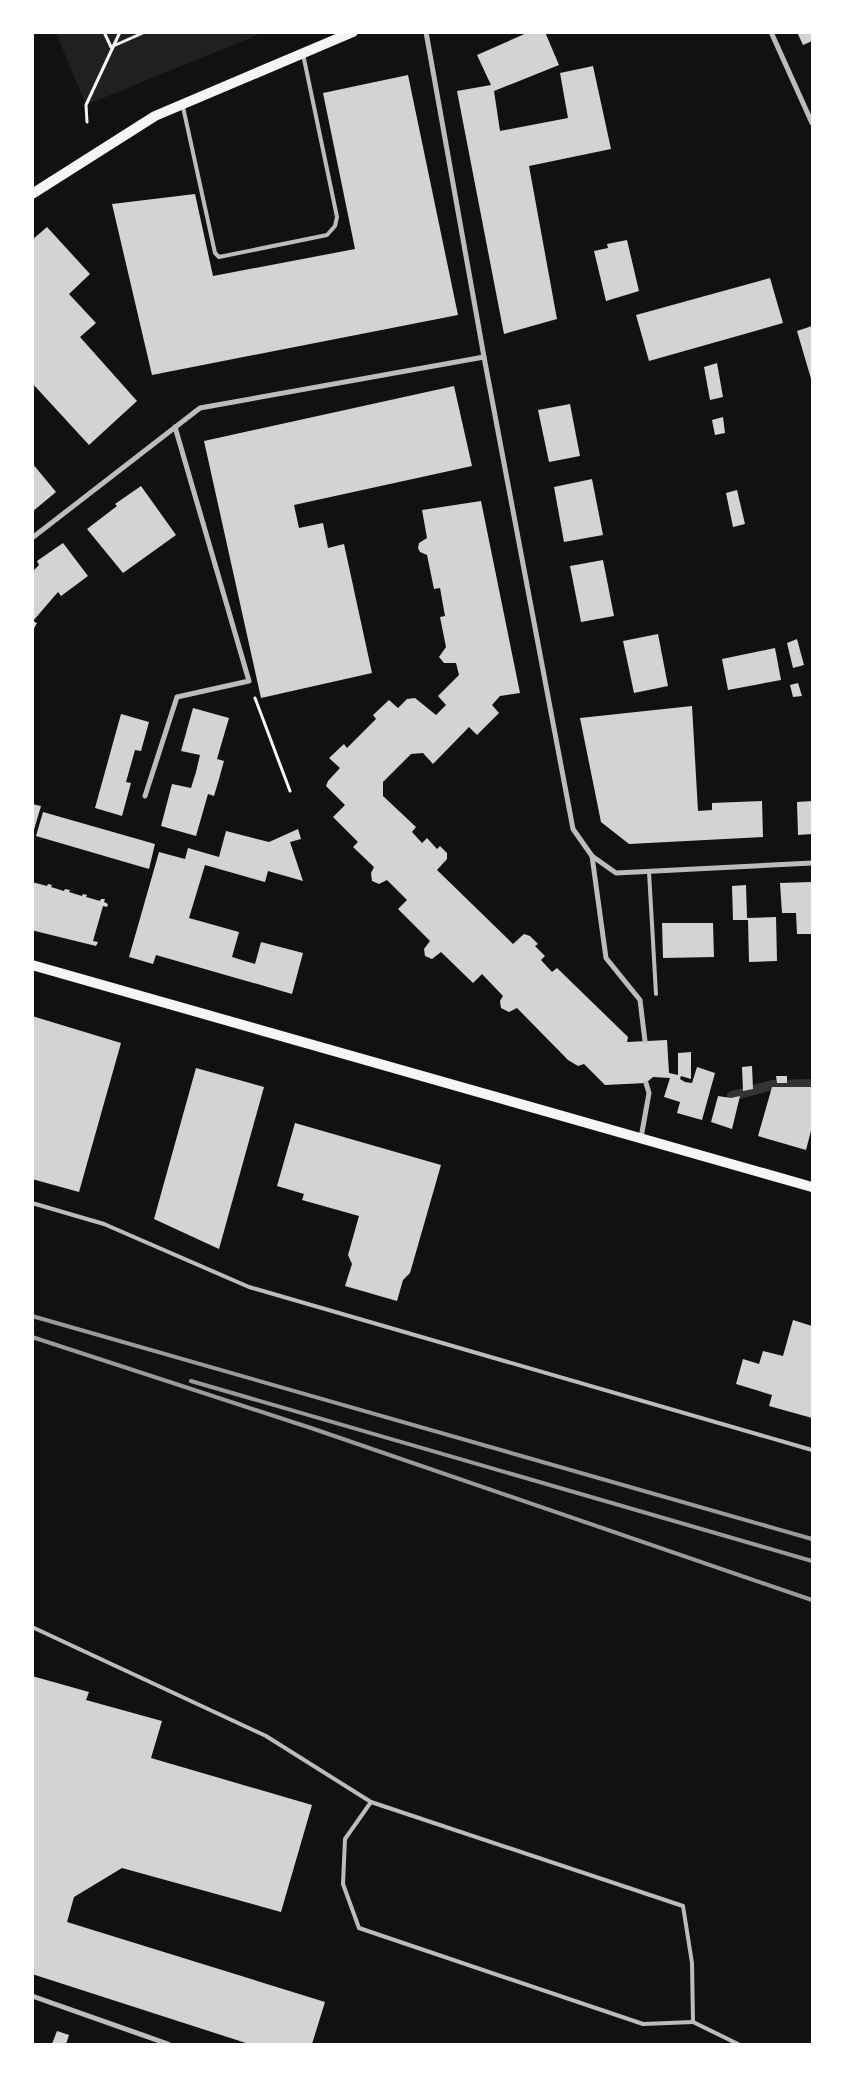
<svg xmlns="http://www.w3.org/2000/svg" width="845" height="2077" viewBox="0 0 845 2077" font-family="'PT Sans Narrow',sans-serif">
<rect width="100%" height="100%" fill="#111"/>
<polygon fill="#202020" points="56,33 262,33 86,105"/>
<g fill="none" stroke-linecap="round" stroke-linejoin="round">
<polyline stroke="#333" stroke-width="10" points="732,1096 772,1085 812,1084"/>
</g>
<g fill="#d3d3d3">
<polygon points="529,32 545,32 559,65 494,91 500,131 568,118 560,73 593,66 611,149 529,166 557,319 504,334 457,91 491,85 477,55"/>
<polygon points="797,32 812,32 812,41 803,45"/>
<polygon points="408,75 458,315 152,375 112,204 195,194 213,276 355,249 323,93"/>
<polygon points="47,227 90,274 69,294 96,323 80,337 137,401 89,445 32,383 32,240"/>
<polygon points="627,240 639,291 606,301 594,251 608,248 607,244"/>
<polygon points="770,278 783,323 649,361 636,315"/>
<polygon points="812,326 812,382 797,331"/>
<polygon points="717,363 723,397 710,400 704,367"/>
<polygon points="454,386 472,466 294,505 299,528 323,523 328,548 344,544 372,673 261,698 204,441"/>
<polygon points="570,404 580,456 549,462 538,410"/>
<polygon points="723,417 725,433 715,435 712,420"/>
<polygon points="32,463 56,492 32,512"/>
<polygon points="592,479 603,535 564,542 554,487"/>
<polygon points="141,486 176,535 123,573 87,529 117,506 115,504"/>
<polygon points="737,490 745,524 733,527 726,493"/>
<polygon points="481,501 520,693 500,696 492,705 499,713 477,735 469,727 433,764 423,753 411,754 383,782 383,796 416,827 412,832 422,843 427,838 437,849 440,846 447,853 447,859 437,870 513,944 524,934 530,936 538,944 535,946 545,956 541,960 552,972 557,968 628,1037 627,1042 667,1040 669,1073 678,1075 678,1053 691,1052 691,1079 681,1076 680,1079 685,1082 692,1083 697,1067 715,1073 702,1120 677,1113 680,1102 664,1097 670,1078 653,1077 646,1083 605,1085 584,1064 578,1066 568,1060 517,1008 509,1012 501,1008 500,1001 503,996 482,974 473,983 441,952 432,959 425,956 424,949 430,941 398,909 407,900 387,880 379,884 372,881 371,873 374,867 353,847 358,842 333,817 345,805 326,786 328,781 340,768 329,758 344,744 347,748 376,719 373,715 389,700 398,708 407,699 415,698 436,715 446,705 438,696 459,675 456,663 444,663 439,657 446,647 440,617 445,616 440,588 434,589 427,555 420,552 418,548 419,543 427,538 422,510"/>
<polygon points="63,543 88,576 61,596 58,592 33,621 37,623 32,632 32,572 39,565 37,561"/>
<polygon points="603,560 614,616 581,622 570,566"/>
<polygon points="658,634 668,686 634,693 623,641"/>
<polygon points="797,639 804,665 793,668 787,643"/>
<polygon points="775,648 781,680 728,690 722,659"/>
<polygon points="798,683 802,696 793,697 790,685"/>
<polygon points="692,706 698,811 712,810 712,803 762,801 763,837 629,844 601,822 580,718"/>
<polygon points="193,708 229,718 217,759 224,761 219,779 214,796 208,794 196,836 161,826 172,784 191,788 196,772 200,755 181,751"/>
<polygon points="121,714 149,722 141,751 135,750 126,782 131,783 122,816 95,808"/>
<polygon points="812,801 812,834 798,835 797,802"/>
<polygon points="32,804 41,806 33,833 32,833"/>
<polygon points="43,812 155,844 149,869 36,836"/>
<polygon points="298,829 301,839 290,842 303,881 268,871 265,882 205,865 189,918 239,932 232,957 255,964 261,942 303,953 292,994 156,955 153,964 129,957 159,852 185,859 188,848 219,857 226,831 269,842"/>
<polygon points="32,882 47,886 48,884 52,885 51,887 64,891 65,889 70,890 69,892 82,896 83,894 87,895 86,897 100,901 101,899 105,899 104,902 108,904 107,907 103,906 93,941 98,942 96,946 35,931 32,929"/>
<polygon points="811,882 812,934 797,934 796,913 782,913 780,883"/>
<polygon points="746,885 747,918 776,917 777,961 749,962 748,920 733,920 732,886"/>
<polygon points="662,923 713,923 714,957 663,958"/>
<polygon points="32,1016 121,1043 79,1192 32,1179"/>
<polygon points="752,1066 753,1089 743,1091 742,1067"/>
<polygon points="196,1068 264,1087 219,1249 154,1219"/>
<polygon points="776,1076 787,1076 787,1083 777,1083"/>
<polygon points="772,1087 812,1087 812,1127 806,1150 758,1136"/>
<polygon points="718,1096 731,1098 740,1096 732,1129 711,1122"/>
<polygon points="295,1123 441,1165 410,1273 403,1280 397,1301 345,1286 352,1264 348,1255 359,1216 302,1200 304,1194 277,1186"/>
<polygon points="793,1320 812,1326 812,1418 769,1406 772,1395 736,1384 743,1359 759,1364 763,1351 783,1356"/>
<polygon points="32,1676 89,1692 86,1700 162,1721 151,1758 312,1805 281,1912 122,1868 74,1897 67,1922 325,2002 312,2044 249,2044 32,1974"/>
<polygon points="57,2031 69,2035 66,2044 52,2044"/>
</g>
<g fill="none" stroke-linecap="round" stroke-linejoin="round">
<g stroke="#f5f5f5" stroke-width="3">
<polyline points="104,32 111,47 145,32"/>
<polyline points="87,122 86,105 120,32"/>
<polyline points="255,698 290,791"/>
</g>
<g stroke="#bcbcbc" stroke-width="4">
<polyline points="183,107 215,253 219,257 327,235 335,226 337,217 303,54"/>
<polyline points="649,872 656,994"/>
<polyline points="32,1203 104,1224 249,1287 812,1450"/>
<polyline points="32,1627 266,1736 371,1802 683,1906 692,1963 693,2022 738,2044"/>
<polyline points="371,1802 345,1839 343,1884 359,1928 643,2024 693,2022"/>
</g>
<g stroke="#bcbcbc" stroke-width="5">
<polyline points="426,32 484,357 573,829 592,856 616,873 812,863"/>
<polyline points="771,32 812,123"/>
<polyline points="32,538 200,408 484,357"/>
<polyline points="145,796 177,697 249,681 175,427"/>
<polyline points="592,856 606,958 640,1000 645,1041"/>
<polyline points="641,1138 649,1093 646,1083"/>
<polyline points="32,1996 168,2044"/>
</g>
<g stroke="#f5f5f5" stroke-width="10">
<polyline points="32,194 155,116 353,32"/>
<polyline points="32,965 812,1187"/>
</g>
<g stroke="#9a9a9a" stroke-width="4">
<polyline points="32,1316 812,1539"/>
<polyline points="32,1337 314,1429 812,1600"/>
<polyline points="191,1381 812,1561"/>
</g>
</g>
<rect width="845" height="2077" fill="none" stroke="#ffffff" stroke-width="68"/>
</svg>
